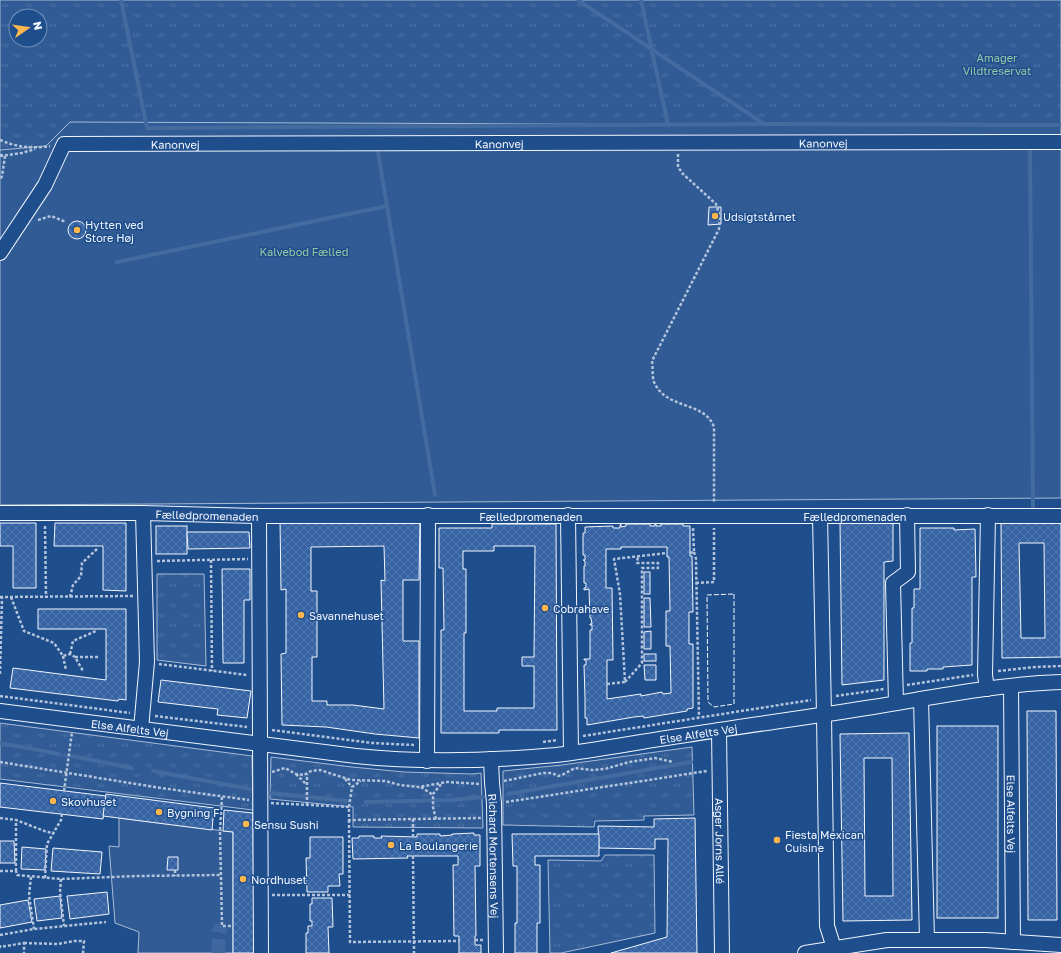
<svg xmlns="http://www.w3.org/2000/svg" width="1061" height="953" viewBox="0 0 1061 953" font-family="'Golos Text',sans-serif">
<defs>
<pattern id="park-tufts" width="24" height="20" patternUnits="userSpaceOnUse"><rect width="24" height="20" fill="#305b95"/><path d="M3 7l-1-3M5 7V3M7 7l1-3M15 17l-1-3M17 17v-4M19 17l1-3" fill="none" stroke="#4e73a5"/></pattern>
<pattern id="building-cross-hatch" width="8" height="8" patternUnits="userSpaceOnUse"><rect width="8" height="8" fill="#3563a3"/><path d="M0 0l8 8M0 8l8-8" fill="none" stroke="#537ab1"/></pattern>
</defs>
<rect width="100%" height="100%" fill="#1f4e8c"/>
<g fill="#305b95" stroke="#a8bbd7" fill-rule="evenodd">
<path d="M0,0h1061v498l-1061,7zM16,16h24v24h-24z"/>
<polygon points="119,818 233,832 233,953 138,953 139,932 115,923 109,846 119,847"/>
</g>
<g fill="url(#park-tufts)" stroke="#a8bbd7" fill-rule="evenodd">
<path d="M0,0h1061v126l-991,-4 -24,24 -46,4zM16,16h24v24h-24z"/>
<polygon points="157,574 204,574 206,666 157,660"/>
<polygon points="0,723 252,756 253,810 0,779"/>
<polygon points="692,747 694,815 644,816 644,820 595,821 594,827 503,825 503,771 562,765"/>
<polygon points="271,757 352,767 404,772 472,774 481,773 483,828 353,827 353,807 270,799"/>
<polygon points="605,855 654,855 655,933 561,953 550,953 548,860 601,861"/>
</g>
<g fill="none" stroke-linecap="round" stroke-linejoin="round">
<g stroke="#446ba0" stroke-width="4">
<polyline points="121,0 147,128 765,124 1061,125"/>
<polyline points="578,0 764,124"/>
<polyline points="641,0 668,125"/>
<polyline points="1030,151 1033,506"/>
<polyline points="378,152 435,495"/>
<polyline points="117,262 387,206"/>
<polyline points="0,743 59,754"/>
<polyline points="72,756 132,768"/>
<polyline points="153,771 250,789"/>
<polyline points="270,793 347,801"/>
<polyline points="508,794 691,762"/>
<polyline points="366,802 452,800 483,797"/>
</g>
</g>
<g fill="url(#building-cross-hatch)" stroke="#f2f6ff" fill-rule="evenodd">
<polygon points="709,207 721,207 721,224 708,225"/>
<circle cx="77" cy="230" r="9"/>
<path d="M280,520h140l-1,60h-16v61h16v97l-44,-4 -49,-7 -44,-2 -1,-71 5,-1v-64l-5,1zM384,546l1,35 -4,-1 3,129 -31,-4h-26v-4h-15v-44h5v-66h-6v-44z"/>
<polygon points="893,521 893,561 884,562 884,680 842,685 840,523"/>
<polygon points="0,523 36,523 36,588 13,588 13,546 0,546"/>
<polygon points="55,523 126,523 126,591 103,590 103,546 54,546"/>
<path d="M1001,523h60v134l-59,1zM1019,543h25l1,95h-24z"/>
<path d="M492,524h64l1,206h-58v3h-58v-103h3l-1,-62h-4v-40h53zM494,546h41l-1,111h-12v9h12v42h-37v3h-33v-78h2v-64h-3v-18h31z"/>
<path d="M621,524v3l5,-1v-2h24v2h5v-2h1v2h5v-2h22v2h7v30h2l1,56h-4v32h4v64l-6,1v2l-43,7 -1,-2 -9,1 -47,8v-7h-2v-20l-1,-33h2v-5h-2v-1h6v-29h2v-5h-2v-1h2l-1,-6h-1l-1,-29 -5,1v-2h2v-5h-2v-17h1v-5l-2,-1h2v-5h-2v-22h2v-6l28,-1v2h7v-3zM621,547h46v10h2l1,54h-4v35h4l1,47 -8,1 -1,-2 -21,4v-2l-34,5v-39h6l-1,-72h-6v-39h15z"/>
<rect x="156" y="526" width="31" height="28"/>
<polygon points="920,528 954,528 954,530 975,529 976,577 972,577 972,665 943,667 943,669 927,669 927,671 910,671 910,643 912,643 912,608 914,608 914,589 920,589"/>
<polygon points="187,532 249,532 250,548 188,549"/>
<polygon points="222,569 250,569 250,600 244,600 244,663 223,663"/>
<rect x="644" y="572" width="6" height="22"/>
<polygon points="644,598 650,598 651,627 644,627"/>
<polygon points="38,609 126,609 126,700 119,699 118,701 10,688 13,668 106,680 106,629 38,629"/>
<polygon points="651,631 651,649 644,649 644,632"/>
<rect x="644" y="654" width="12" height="7"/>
<polygon points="644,665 656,665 656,680 645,680"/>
<polygon points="161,680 251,691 247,718 217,715 218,709 158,702"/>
<polygon points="1027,711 1056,711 1057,920 1028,920"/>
<rect x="937" y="726" width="61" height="192"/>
<path d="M909,733l3,187 -69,1 -3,-187zM864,758h28l1,138h-28z"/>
<polygon points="0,783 106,796 103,819 0,807"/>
<polygon points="106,794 214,808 212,830 103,816"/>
<polygon points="224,810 253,813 254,953 233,953 233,832 223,831"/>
<polygon points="695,818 697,953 611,953 667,937 668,839 655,839 655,849 599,848 598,826 654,827 654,819"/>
<polygon points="474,833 474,835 480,835 480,866 475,866 476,936 475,936 475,945 481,945 481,953 459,953 459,936 454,936 453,865 458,865 458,856 407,856 408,858 353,859 352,838 359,838 359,836 374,836 374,838 382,838 381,836 417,837 417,834 440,834 440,836 452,835 452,834"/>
<polygon points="512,834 599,834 599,856 535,856 535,865 540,865 540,923 537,923 537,953 515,953 515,923 517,923 517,866 513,866"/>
<polygon points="310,837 343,837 343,874 339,874 340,886 328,886 328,892 307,892 306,858 310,858"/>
<polygon points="0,841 14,841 15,863 0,863"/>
<polygon points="22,847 46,849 45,870 21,869"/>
<polygon points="53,848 102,852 100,874 51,871"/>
<polygon points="168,857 178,857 178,870 167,870"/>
<polygon points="107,892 109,914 70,919 67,896"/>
<polygon points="60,896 62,918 37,921 34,899"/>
<polygon points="312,898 332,898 333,927 328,927 329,953 306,953 306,933 308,933 308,926 312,926 312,921 310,921 310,904 312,904"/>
<polygon points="28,900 32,922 0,928 0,905"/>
</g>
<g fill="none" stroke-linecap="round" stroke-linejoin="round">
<polyline stroke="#3f679d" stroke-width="14" stroke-dasharray="14 7" stroke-linecap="butt" points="218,953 219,932 222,926"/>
<g stroke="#f2f6ff" stroke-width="16">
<g id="minor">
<path id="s1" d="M0,253l45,-68 19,-41 997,-2"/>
<path id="s2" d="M0,513h143l116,3h802"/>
<polyline points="568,515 571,752"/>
<polyline points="259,516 261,953"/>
<polyline points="820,516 824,715 827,926 834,948"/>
<path id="s3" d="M1011,686l2,256"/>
<polyline points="987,689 985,675 988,515"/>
<polyline points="921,699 927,940"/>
<polyline points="896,703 893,583 908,572 907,515"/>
<path id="s4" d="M0,711l356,45c67,7 133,5 200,-1 43,-5 87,-14 130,-20 63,-10 125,-18 187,-28 62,-10 125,-23 188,-25"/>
<polyline points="141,729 147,662 143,513"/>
<path id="s5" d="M719,730l3,223"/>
<path id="s6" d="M491,759l1,24 2,20 2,150"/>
<polyline points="427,761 428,515"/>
<polyline points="805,953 887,940 986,940 1061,945"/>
</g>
</g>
<g stroke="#b3c4dc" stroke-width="2.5" stroke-dasharray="3 2" stroke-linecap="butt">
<path d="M0,140c16,7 33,9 50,6"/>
<path d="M678,154v13l5,7 33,30 4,13 -1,12 -67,132c1,6 0,16 2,21 12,28 51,19 60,45v76"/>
<polyline points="0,155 5,156 2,176 0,180"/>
<polyline points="0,156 22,153 35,149"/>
<polyline points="38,220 51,216 66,222"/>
<polyline points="45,526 46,597"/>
<polyline points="694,552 696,559 699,717"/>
<polyline points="690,553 694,552 693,528"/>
<polyline points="211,560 212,671"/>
<polyline points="157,561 248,559"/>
<polyline points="696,583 714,582 714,528"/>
<polyline points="0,597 133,596"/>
<polyline points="11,597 24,631 54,643 63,656 70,654 75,657 83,671"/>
<polyline points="70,597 73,585 81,576 82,563 97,549"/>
<polyline points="70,654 73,641 96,631"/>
<polyline points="63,656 66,670"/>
<polyline points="75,657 99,657"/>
<polyline points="159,664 247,675"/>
<polyline points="998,671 1035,667 1061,666"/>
<polyline points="0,674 2,597"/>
<polyline points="625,682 642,663 642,568 658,568 658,563 637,563 638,556"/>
<polyline points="607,684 625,682 620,594 614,559 667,553"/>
<polyline points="907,685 973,675"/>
<polyline points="0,696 130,713"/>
<polyline points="836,696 884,689"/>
<polyline points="155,716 247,727"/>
<polyline points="272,730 372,743 414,745"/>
<polyline points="583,736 811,700"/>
<polyline points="543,742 558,740"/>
<polyline points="0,762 161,788 249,800"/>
<polyline points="272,772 285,768 296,774 304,775 311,771 320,770 351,780 385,781 400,785 419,787 447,782 481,784"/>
<polyline points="296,774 306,784"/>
<polyline points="345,779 352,787"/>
<polyline points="504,781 543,773 552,773 558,776 562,775 575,768 592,770 605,769 629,762 655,758 673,762"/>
<polyline points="421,787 433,795"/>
<polyline points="64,791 72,732"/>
<polyline points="222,797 220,831 222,926 232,926"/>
<polyline points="506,802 707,771"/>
<polyline points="271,803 349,807 349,820 482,818"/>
<polyline points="307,805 307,774"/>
<polyline points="349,807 352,787 361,781"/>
<polyline points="0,818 16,820 47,832 54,833"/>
<polyline points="413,819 413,837"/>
<polyline points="436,819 433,807 433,794 442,783"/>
<polyline points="349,820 350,942 459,941"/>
<polyline points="413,856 414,953"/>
<polyline points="175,870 175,876"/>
<polyline points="0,871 16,871 17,875 61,879 137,876 220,875"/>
<polyline points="16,871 16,820"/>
<polyline points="31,877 29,895 34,929"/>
<polyline points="45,878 47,844 61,820 62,814"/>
<polyline points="61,879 60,892 64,926"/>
<polyline points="272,895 350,895"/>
<polyline points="0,935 34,929 106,922"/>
<polyline points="475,940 483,940"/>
<polyline points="24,943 57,944 75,941 84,941 83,953"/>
<polyline points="0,945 0,947 24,943 24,953"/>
</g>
<use href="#minor" stroke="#1f4e8c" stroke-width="14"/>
<polygon stroke="#f2f6ff" stroke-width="1" stroke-dasharray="5 2" stroke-linecap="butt" points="734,594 734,704 714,707 708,702 707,595"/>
</g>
<g fill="#ffb74d" stroke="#1f4e8c" stroke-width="1.5">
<circle cx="715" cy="216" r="4"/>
<circle cx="77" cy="230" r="4"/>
<circle cx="545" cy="608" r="4"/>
<circle cx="301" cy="615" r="4"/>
<circle cx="53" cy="801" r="4"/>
<circle cx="159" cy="812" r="4"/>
<circle cx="246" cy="824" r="4"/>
<circle cx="777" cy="840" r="4"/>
<circle cx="391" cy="845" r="4"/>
<circle cx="243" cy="879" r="4"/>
</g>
<g text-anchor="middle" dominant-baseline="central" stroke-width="3" stroke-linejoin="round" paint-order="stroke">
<g font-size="11" fill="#97c8a6" stroke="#1f4e8c">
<text x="997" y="57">Amager<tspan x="997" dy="13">Vildtreservat</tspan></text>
<text x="304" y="251">Kalvebod Fælled</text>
</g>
<g font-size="11" fill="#f2f6ff" stroke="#1f4e8c">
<text stroke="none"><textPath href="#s1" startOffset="886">Kanonvej</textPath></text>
<text stroke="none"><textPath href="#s1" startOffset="562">Kanonvej</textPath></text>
<text stroke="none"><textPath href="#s1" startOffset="238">Kanonvej</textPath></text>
<text stroke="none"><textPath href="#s2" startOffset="207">Fælledpromenaden</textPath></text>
<text stroke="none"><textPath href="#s2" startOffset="531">Fælledpromenaden</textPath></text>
<text stroke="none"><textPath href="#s2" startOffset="855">Fælledpromenaden</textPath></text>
<text stroke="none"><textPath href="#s4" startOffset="131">Else Alfelts Vej</textPath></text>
<text stroke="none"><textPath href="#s4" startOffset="703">Else Alfelts Vej</textPath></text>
<text stroke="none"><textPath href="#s3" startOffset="128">Else Alfelts Vej</textPath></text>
<text stroke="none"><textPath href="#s5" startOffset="111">Asger Jorns Allé</textPath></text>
<text stroke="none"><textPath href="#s6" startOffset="97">Richard Mortensens Vej</textPath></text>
</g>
<g font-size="11" fill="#f2f6ff" stroke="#1f4e8c" text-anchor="start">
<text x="723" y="216">Udsigtstårnet</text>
<text x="85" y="224">Hytten ved<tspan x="85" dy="13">Store Høj</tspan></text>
<text x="553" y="608">Cobrahave</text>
<text x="309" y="615">Savannehuset</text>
<text x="61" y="801">Skovhuset</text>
<text x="167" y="812">Bygning F</text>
<text x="254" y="824">Sensu Sushi</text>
<text x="785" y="834">Fiesta Mexican<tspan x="785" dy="13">Cuisine</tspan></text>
<text x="399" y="845">La Boulangerie</text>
<text x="251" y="879">Nordhuset</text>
</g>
</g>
<g transform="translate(28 28) rotate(77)"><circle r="19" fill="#1f4e8c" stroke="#7391ba"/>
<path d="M0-3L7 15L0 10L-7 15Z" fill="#ffb74d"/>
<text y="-6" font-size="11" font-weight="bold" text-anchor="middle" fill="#f2f6ff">N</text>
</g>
</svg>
